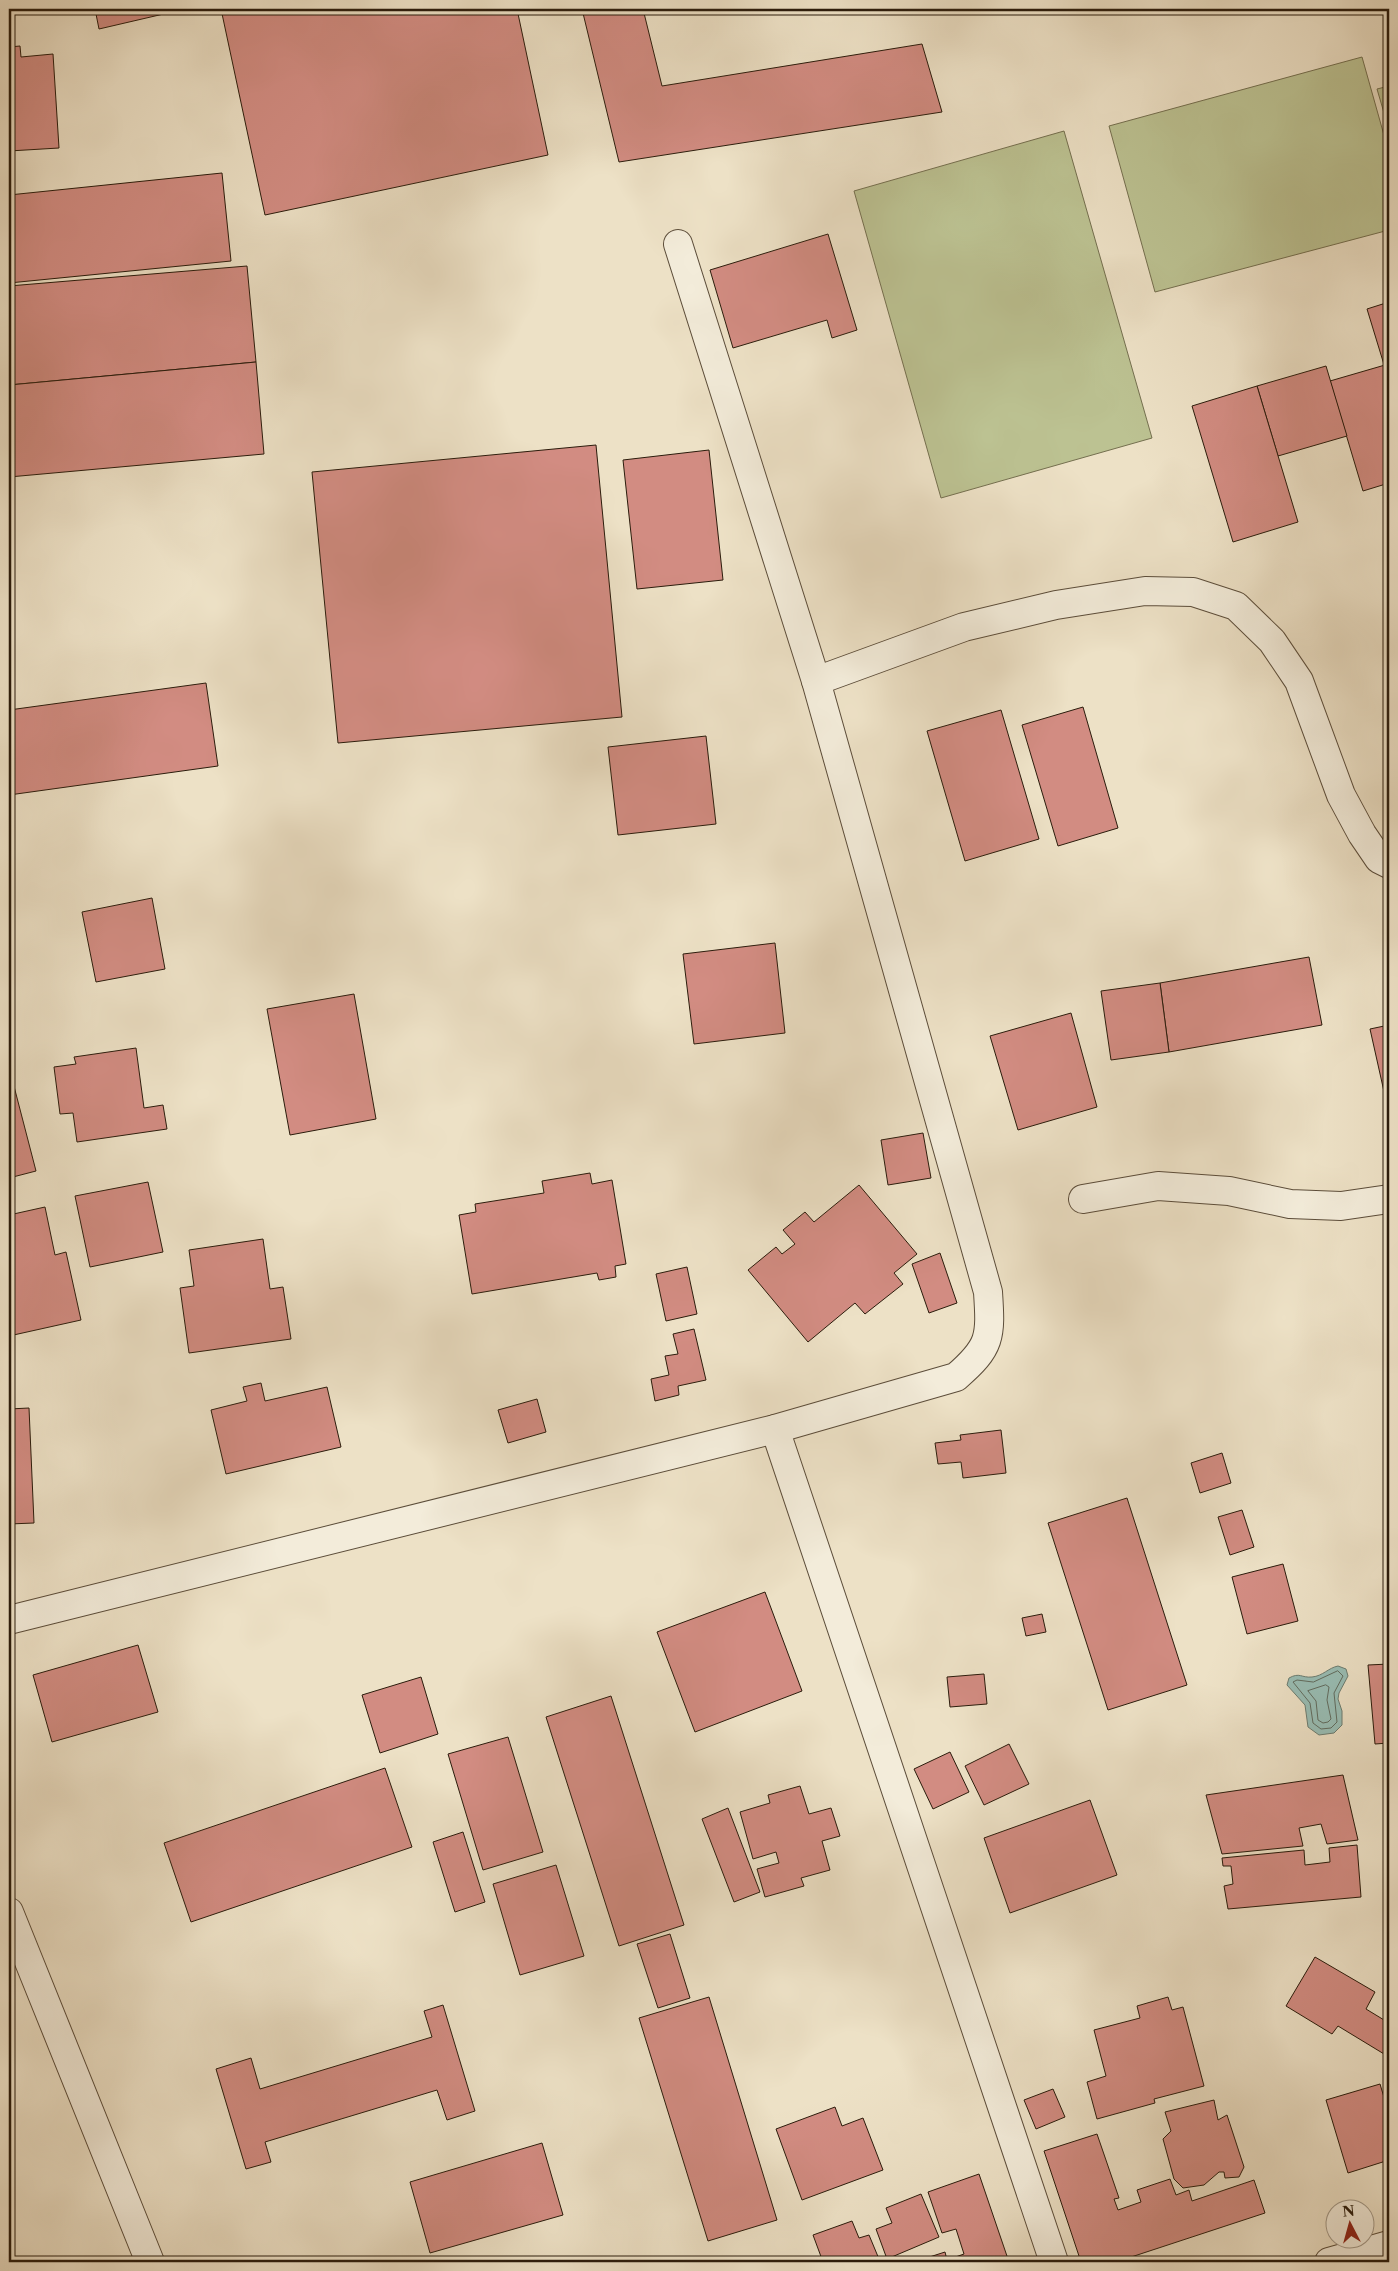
<svg xmlns="http://www.w3.org/2000/svg" width="1398" height="2271" viewBox="0 0 1398 2271" font-family="'Libre Caslon Text',serif">
<rect width="100%" height="100%" fill="#ede1c6"/>
<filter id="stains"><feTurbulence type="fractalNoise" baseFrequency=".004" numOctaves="4"/><feColorMatrix values="0 0 0 0 .2 0 0 0 0 .09 0 0 0 0 .02 0 0 0 .5 -.17"/></filter>
<radialGradient id="worn" r=".72"><stop offset=".6" stop-color="#630" stop-opacity="0"/><stop offset="1" stop-color="#630" stop-opacity=".3"/></radialGradient>
<g fill="#bcc292" stroke="#746f4f">
<polygon points="1362,57 1389,153 1389,230 1155,292 1109,126"/>
<polygon points="1389,86 1389,130 1377,89"/>
<polygon points="1064,131 1152,438 941,498 854,191"/>
</g>
<path fill="#99beb5" stroke="#6d7d71" d="M1338,1666l8,3 2,7 -9,17 -1,6 4,12v14l-8,8 -15,2 -11,-8 -3,-22 -18,-20 2,-7c11,-6 12,0 23,-1 11,-1 16,-9 26,-11z"/>
<g fill="none" stroke-linecap="round" stroke-linejoin="round">
<g stroke="#626d60" stroke-width="1">
<polygon points="1338,1671 1343,1676 1334,1693 1337,1722 1331,1728 1321,1729 1313,1723 1310,1703 1293,1682 1297,1680 1313,1682"/>
<polygon points="1326,1685 1329,1687 1327,1700 1331,1719 1328,1722 1323,1723 1318,1720 1316,1701 1308,1691"/>
</g>
</g>
<g fill="#d28c82" stroke="#2b1c0c">
<polygon points="95,9 185,9 99,29"/>
<polygon points="221,9 517,9 548,155 265,215"/>
<polygon points="582,9 643,9 662,86 922,44 942,112 619,162"/>
<polygon points="20,46 21,57 53,54 59,148 9,151 9,47"/>
<polygon points="222,173 231,261 9,283 9,195"/>
<polygon points="828,234 857,330 832,338 827,320 733,348 710,270"/>
<polygon points="247,266 256,362 9,385 9,286"/>
<polygon points="1389,302 1389,381 1367,309"/>
<polygon points="256,362 264,454 9,477 9,385"/>
<polygon points="1385,365 1389,381 1389,483 1363,491 1330,381"/>
<polygon points="1326,366 1347,436 1278,456 1257,386"/>
<polygon points="1257,386 1298,522 1233,542 1192,406"/>
<polygon points="596,445 622,717 338,743 312,472"/>
<polygon points="709,450 723,580 637,589 623,460"/>
<polygon points="206,683 218,766 9,795 9,710"/>
<polygon points="1083,707 1118,828 1058,846 1022,725"/>
<polygon points="1001,710 1039,839 965,861 927,731"/>
<polygon points="706,736 716,824 618,835 608,747"/>
<polygon points="152,898 165,969 96,982 82,912"/>
<polygon points="775,943 785,1033 694,1044 683,954"/>
<polygon points="1309,957 1322,1025 1169,1052 1160,983"/>
<polygon points="1160,983 1169,1052 1111,1060 1101,991"/>
<polygon points="354,994 376,1119 290,1135 267,1009"/>
<polygon points="1071,1013 1097,1107 1018,1130 990,1036"/>
<polygon points="1389,1025 1389,1114 1370,1029"/>
<polygon points="136,1048 144,1108 163,1105 167,1129 77,1142 73,1113 60,1114 54,1067 76,1064 74,1057"/>
<polygon points="9,1067 36,1171 9,1178"/>
<polygon points="923,1133 931,1178 888,1185 881,1140"/>
<polygon points="590,1173 592,1184 612,1180 626,1264 615,1266 616,1277 599,1280 597,1273 472,1294 459,1215 476,1212 475,1204 544,1193 542,1181"/>
<polygon points="148,1182 163,1252 90,1267 75,1196"/>
<polygon points="859,1185 917,1254 894,1273 903,1284 865,1314 855,1303 808,1342 748,1270 776,1247 782,1254 795,1244 783,1230 805,1212 814,1222"/>
<polygon points="45,1207 55,1255 66,1252 81,1320 9,1336 9,1215"/>
<polygon points="263,1239 270,1289 283,1287 291,1339 189,1353 180,1288 194,1286 189,1250"/>
<polygon points="940,1253 957,1303 929,1313 912,1264"/>
<polygon points="687,1267 697,1314 666,1321 656,1274"/>
<polygon points="694,1329 706,1380 678,1386 679,1395 655,1401 651,1379 669,1375 665,1356 678,1354 673,1334"/>
<polygon points="261,1383 265,1401 327,1387 341,1447 226,1474 211,1410 247,1401 243,1387"/>
<polygon points="537,1399 546,1432 508,1443 498,1410"/>
<polygon points="29,1408 34,1523 9,1524 9,1409"/>
<polygon points="1001,1430 1006,1473 963,1478 961,1462 938,1464 935,1443 961,1440 960,1435"/>
<polygon points="1222,1453 1231,1483 1200,1493 1191,1463"/>
<polygon points="1127,1498 1187,1685 1108,1710 1048,1523"/>
<polygon points="1242,1510 1254,1547 1230,1555 1218,1517"/>
<polygon points="1283,1564 1298,1621 1247,1634 1232,1577"/>
<polygon points="765,1592 802,1691 695,1732 657,1632"/>
<polygon points="1042,1614 1046,1632 1026,1636 1022,1618"/>
<polygon points="138,1645 158,1712 52,1742 33,1675"/>
<polygon points="1389,1664 1389,1743 1375,1744 1368,1665"/>
<polygon points="984,1674 987,1704 950,1707 947,1677"/>
<polygon points="421,1677 438,1734 380,1753 362,1695"/>
<polygon points="611,1696 684,1925 619,1946 546,1717"/>
<polygon points="508,1737 543,1852 483,1870 448,1754"/>
<polygon points="1009,1744 1029,1784 984,1805 965,1766"/>
<polygon points="950,1752 969,1792 933,1809 914,1769"/>
<polygon points="385,1768 412,1847 191,1922 164,1843"/>
<polygon points="1343,1775 1358,1840 1327,1844 1321,1824 1299,1828 1303,1846 1222,1854 1206,1795"/>
<polygon points="800,1786 809,1814 831,1808 840,1836 822,1841 830,1870 801,1878 804,1886 765,1897 757,1869 779,1863 776,1852 753,1859 740,1812 770,1803 768,1795"/>
<polygon points="1090,1800 1117,1875 1010,1913 984,1838"/>
<polygon points="728,1808 760,1892 734,1902 702,1819"/>
<polygon points="463,1832 485,1902 455,1912 433,1842"/>
<polygon points="1357,1845 1361,1897 1228,1909 1224,1886 1233,1884 1231,1866 1223,1866 1222,1858 1304,1850 1305,1865 1330,1862 1329,1848"/>
<polygon points="556,1865 584,1956 520,1975 493,1884"/>
<polygon points="670,1934 690,1998 658,2008 637,1944"/>
<polygon points="1315,1957 1375,1992 1366,2009 1389,2023 1389,2057 1338,2026 1332,2034 1286,2006"/>
<polygon points="709,1997 777,2220 708,2241 639,2018"/>
<polygon points="1168,1997 1172,2010 1183,2007 1204,2086 1154,2099 1155,2103 1097,2119 1087,2082 1106,2076 1094,2030 1140,2018 1137,2006"/>
<polygon points="443,2005 475,2111 447,2120 437,2090 265,2142 271,2162 246,2169 216,2069 251,2058 260,2089 432,2037 424,2011"/>
<polygon points="1380,2084 1386,2104 1389,2103 1389,2160 1348,2173 1326,2100"/>
<polygon points="1053,2089 1065,2117 1036,2129 1024,2100"/>
<polygon points="1214,2100 1218,2120 1227,2115 1244,2167 1239,2177 1225,2178 1224,2172 1219,2172 1204,2185 1183,2188 1174,2179 1163,2139 1171,2131 1165,2112"/>
<polygon points="835,2107 842,2126 863,2118 883,2170 802,2200 776,2129"/>
<polygon points="1097,2134 1119,2198 1114,2199 1118,2210 1141,2202 1137,2190 1170,2179 1176,2195 1189,2190 1192,2201 1254,2180 1265,2213 1116,2262 1081,2262 1044,2151"/>
<polygon points="542,2143 563,2215 430,2253 410,2182"/>
<polygon points="979,2174 1009,2262 914,2262 945,2252 947,2260 964,2254 956,2229 942,2233 928,2192"/>
<polygon points="921,2194 939,2237 887,2259 876,2229 892,2223 886,2208"/>
<polygon points="852,2221 859,2238 869,2235 879,2259 870,2262 823,2262 813,2235"/>
</g>
<g fill="none" stroke-linecap="round" stroke-linejoin="round">
<g stroke="#5c4d3a" stroke-width="30">
<g id="minor">
<polyline points="816,681 964,627 1056,605 1145,591 1193,592 1236,606 1272,641 1299,681 1341,795 1362,834 1379,859 1389,864"/>
<polyline points="1083,1199 1158,1186 1229,1191 1290,1204 1341,1206 1389,1199"/>
<polyline points="775,1429 1054,2262"/>
<path d="M9,1620l766,-191 181,-52c35,-30 35,-40 32,-85l-172,-611 -138,-437"/>
<polyline points="9,1912 150,2262"/>
<polyline points="1329,2262 1389,2245"/>
</g>
</g>
<use href="#minor" stroke="#f3ecda" stroke-width="28"/>
</g>
<rect width="1398" height="2271" fill="none" stroke="#ede1c6" stroke-width="30"/>
<rect x="10" y="10" width="1378" height="2251" fill="none" stroke="#2b1c0c" stroke-width="2.5"/>
<rect x="15" y="15" width="1368" height="2241" fill="none" stroke="#2b1c0c"/>
<g transform="translate(1350 2224) rotate(354)"><circle r="24" fill="#f3ecda" stroke="#a39988"/>
<path d="M0-4L9 19L0 12L-9 19Z" fill="#8f2418"/>
<text y="-8" font-size="14" font-weight="bold" text-anchor="middle" fill="#2b1c0c">N</text>
</g>
<rect width="100%" height="100%" filter="url(#stains)"/>
<rect width="100%" height="100%" fill="url(#worn)"/>
</svg>
